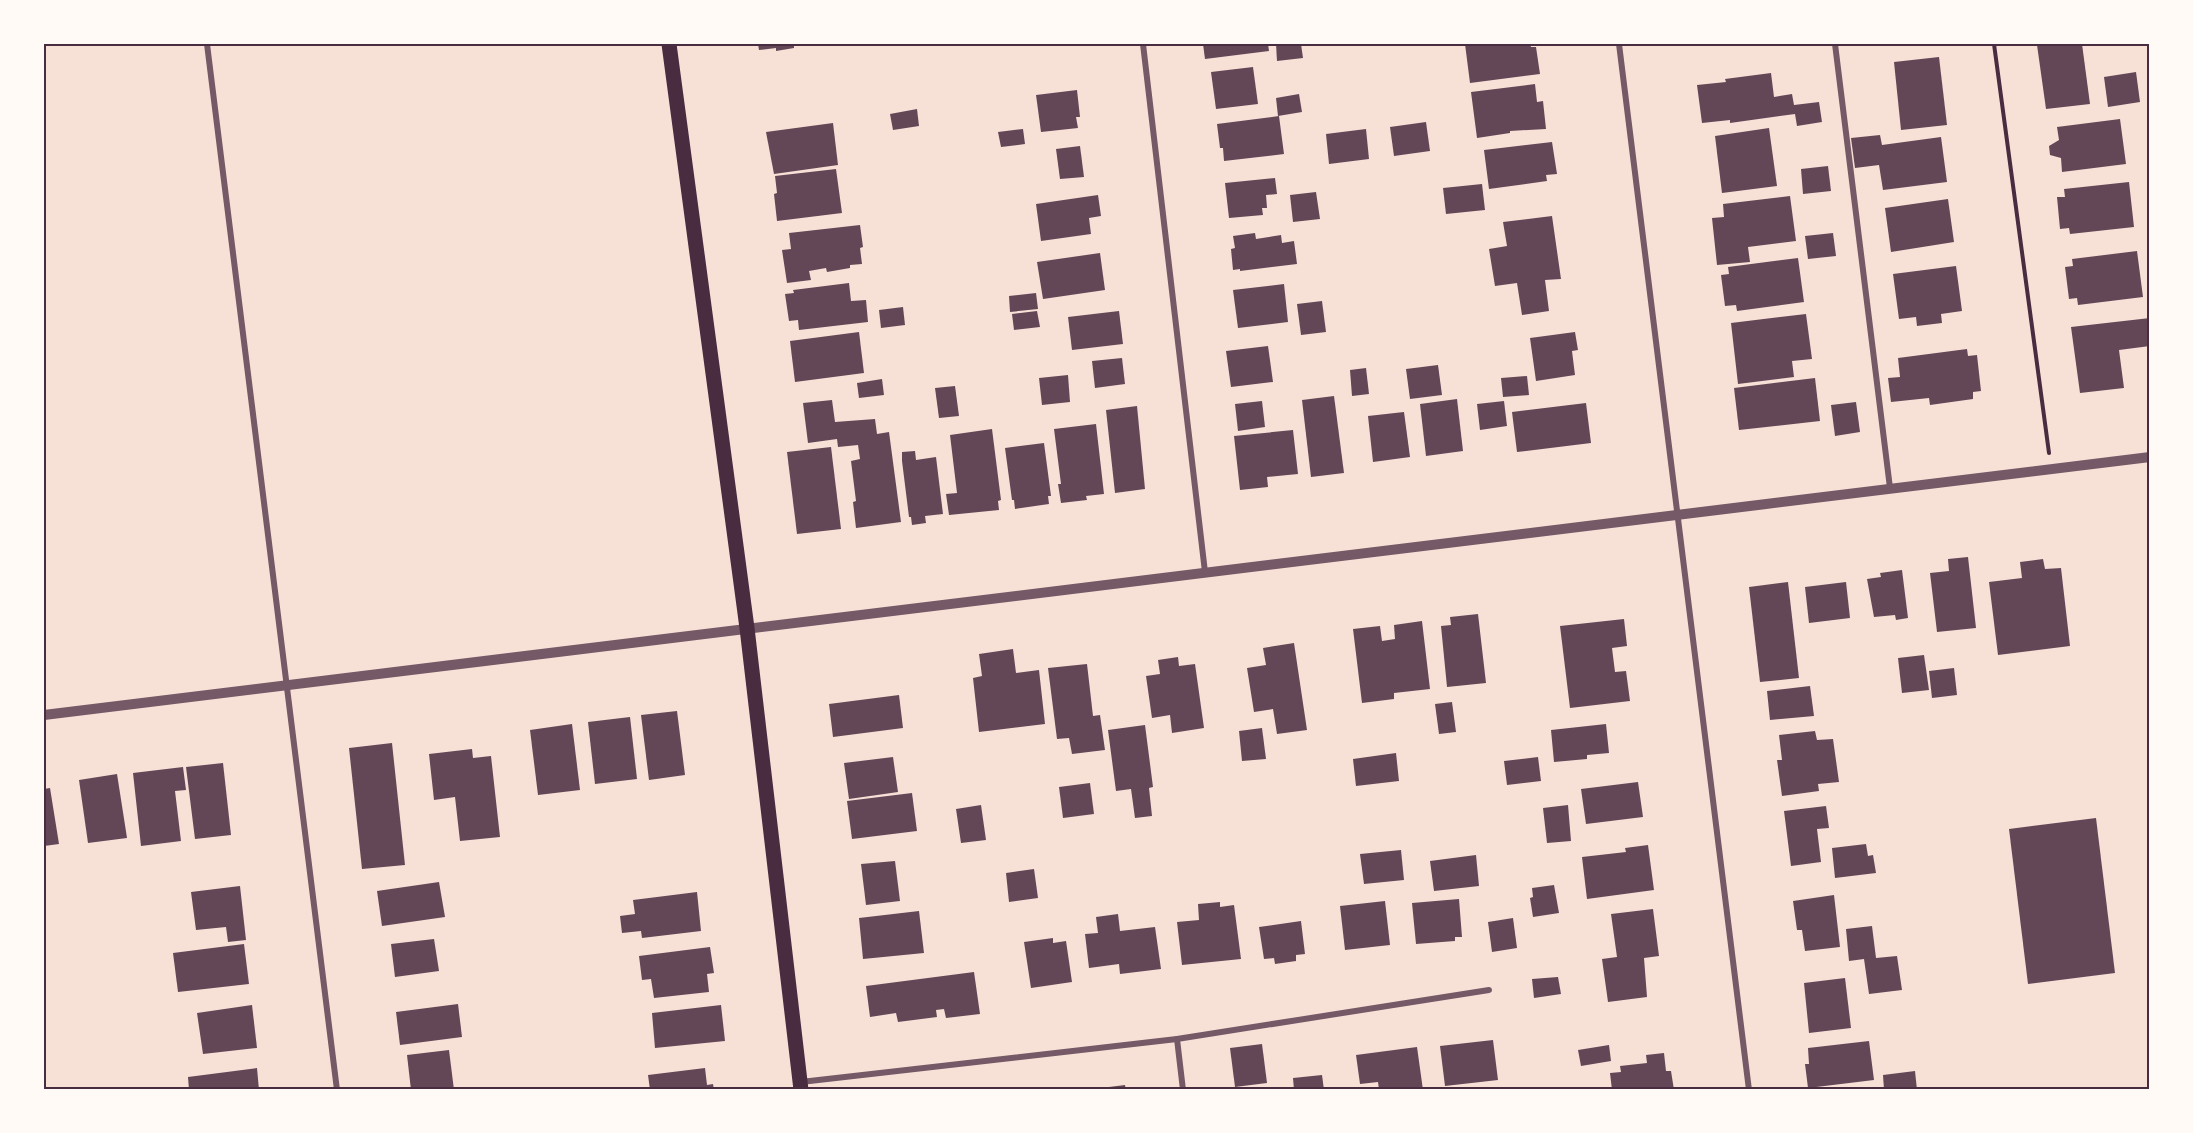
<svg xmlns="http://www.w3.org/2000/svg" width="2193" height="1133" viewBox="0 0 2193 1133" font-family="Jost,sans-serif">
<rect width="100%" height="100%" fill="#f7e1d7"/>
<g fill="#644757">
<polygon points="758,44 794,44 794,48 776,51 776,48 759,50"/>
<polygon points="1203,44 1268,44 1269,51 1205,59"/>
<polygon points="1276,44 1301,44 1303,58 1277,61"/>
<polygon points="1465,44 1530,44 1531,47 1536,47 1540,74 1470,83"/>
<polygon points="2046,44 2082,44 2090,104 2046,109 2037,45"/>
<polygon points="1939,57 1947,125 1901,130 1894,62"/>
<polygon points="1253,67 1258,104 1216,109 1211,72"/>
<polygon points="2136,72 2140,102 2108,107 2104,77"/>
<polygon points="1771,73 1774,97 1792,94 1794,105 1819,102 1822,122 1797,126 1795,114 1730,123 1730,120 1702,123 1697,85 1726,82 1725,79"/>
<polygon points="1535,84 1537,102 1543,101 1546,129 1510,131 1510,133 1477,138 1471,92"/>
<polygon points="1077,90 1080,117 1076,117 1078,128 1041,132 1036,95"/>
<polygon points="1299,94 1302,112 1278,116 1276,98"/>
<polygon points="917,109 919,126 893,130 890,114"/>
<polygon points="1279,116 1284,154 1224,161 1223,148 1220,148 1217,124"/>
<polygon points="2120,119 2126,164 2062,172 2061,158 2050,155 2049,146 2059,140 2057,127"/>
<polygon points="1426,122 1430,151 1394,156 1390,127"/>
<polygon points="833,123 838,165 774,174 766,132"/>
<polygon points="1769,128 1777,186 1722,193 1715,136"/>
<polygon points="1023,129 1025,144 1001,147 998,132"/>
<polygon points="1366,129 1369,159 1329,164 1326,134"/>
<polygon points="1880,135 1882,145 1941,137 1947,182 1883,190 1879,165 1855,168 1851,138"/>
<polygon points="1552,142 1557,174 1546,175 1547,181 1489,189 1484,150"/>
<polygon points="1080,146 1084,177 1060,179 1056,149"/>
<polygon points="1828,166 1831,191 1803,194 1801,169"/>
<polygon points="836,169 842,213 777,221 774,194 777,193 775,176"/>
<polygon points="1275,178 1277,194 1266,195 1267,208 1262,208 1263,215 1229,218 1225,183"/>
<polygon points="2129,182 2134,227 2070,234 2069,228 2060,229 2057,197 2065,197 2064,189"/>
<polygon points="1482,184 1485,210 1446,214 1443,188"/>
<polygon points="1316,192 1320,219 1293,222 1290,195"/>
<polygon points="1098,195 1101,216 1089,218 1091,234 1041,241 1036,204"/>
<polygon points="1790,196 1796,241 1748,247 1750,262 1717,265 1712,218 1724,217 1723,204"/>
<polygon points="1948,199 1954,242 1891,252 1885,208"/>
<polygon points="1552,216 1561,279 1545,280 1549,311 1522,315 1517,283 1495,286 1489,249 1507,246 1503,222"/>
<polygon points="860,225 863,247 860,248 862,264 850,265 850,268 827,272 826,268 809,271 811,280 787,283 782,250 791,249 789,233"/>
<polygon points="1255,233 1256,239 1281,235 1282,243 1294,241 1297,264 1240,271 1240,269 1233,270 1231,249 1235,248 1233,236"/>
<polygon points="1833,233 1836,256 1808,259 1805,236"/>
<polygon points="2137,251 2143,297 2078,305 2077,298 2069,299 2065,267 2073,266 2072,259"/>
<polygon points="1100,253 1105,290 1043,299 1037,262"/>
<polygon points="1798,258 1804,302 1737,311 1736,305 1725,306 1721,275 1729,274 1728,267"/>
<polygon points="1956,266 1962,311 1941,314 1942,323 1917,326 1916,317 1899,319 1893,274"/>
<polygon points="849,283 851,301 866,300 868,322 799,330 798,320 789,321 785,294 794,293 793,290"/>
<polygon points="1284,284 1288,322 1238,328 1233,290"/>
<polygon points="1036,293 1038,309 1010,312 1009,296"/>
<polygon points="1322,301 1326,332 1301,335 1297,304"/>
<polygon points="903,307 905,325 881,328 879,310"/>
<polygon points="1037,311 1040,327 1014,330 1012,314"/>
<polygon points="1119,311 1123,344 1072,350 1068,317"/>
<polygon points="1806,314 1812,359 1792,361 1794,377 1738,384 1731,323"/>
<polygon points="2150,318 2150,346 2119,350 2124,388 2080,393 2071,327"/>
<polygon points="859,332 864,373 795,382 790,341"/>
<polygon points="1575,332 1578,350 1572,351 1575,375 1536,381 1530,338"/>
<polygon points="1268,346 1273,382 1231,387 1226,351"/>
<polygon points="1967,349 1968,356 1977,355 1981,391 1973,392 1973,399 1930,405 1929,398 1891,402 1888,378 1900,377 1898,358"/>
<polygon points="1122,358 1125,384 1095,388 1092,361"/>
<polygon points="1438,365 1442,395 1410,399 1406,369"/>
<polygon points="1366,368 1369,394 1352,396 1350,370"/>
<polygon points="1068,375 1070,402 1042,405 1039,378"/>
<polygon points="1527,376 1529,395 1503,397 1501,378"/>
<polygon points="1815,378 1820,421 1739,430 1734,388"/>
<polygon points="882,379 884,395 859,398 857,383"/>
<polygon points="955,386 959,416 939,418 935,388"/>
<polygon points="1334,396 1344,473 1311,477 1302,400"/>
<polygon points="1457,399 1463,451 1426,456 1420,404"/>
<polygon points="832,400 835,422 875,419 877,434 889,432 901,522 856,528 853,502 856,501 851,461 860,459 858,445 838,447 837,439 808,443 803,403"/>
<polygon points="1262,401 1265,427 1238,431 1235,404"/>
<polygon points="1504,401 1507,426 1480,430 1477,404"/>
<polygon points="1856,402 1860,432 1835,436 1831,405"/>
<polygon points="1586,403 1591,443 1517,452 1512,412"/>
<polygon points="1137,406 1145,489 1115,493 1106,410"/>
<polygon points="1404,412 1410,457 1373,462 1368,416"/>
<polygon points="1096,424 1104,494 1086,496 1087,500 1061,503 1058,484 1061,484 1054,429"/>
<polygon points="992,429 1001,500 998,501 999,510 949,515 946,494 957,493 950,435"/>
<polygon points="1293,430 1298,474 1267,477 1268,487 1240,490 1234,436"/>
<polygon points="1044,443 1051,496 1048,496 1049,504 1015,509 1014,500 1012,500 1005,448"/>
<polygon points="831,447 841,529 797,534 787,452"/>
<polygon points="915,451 916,460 936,457 943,514 925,516 926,523 912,525 911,517 909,517 902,461 902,452"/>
<polygon points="1968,557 1976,628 1937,632 1930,573 1949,571 1948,559"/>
<polygon points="2043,559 2045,569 2061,568 2070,646 1998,655 1989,582 2022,578 2020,562"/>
<polygon points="1902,570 1908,618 1896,620 1895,615 1874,617 1867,579 1881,577 1880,573"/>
<polygon points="1788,582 1799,678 1760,682 1749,587"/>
<polygon points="1846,582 1850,618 1809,623 1805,587"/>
<polygon points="1478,614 1486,683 1447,687 1441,626 1451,625 1450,617"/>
<polygon points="1624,619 1627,646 1612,648 1615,672 1626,671 1630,701 1570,708 1560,626"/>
<polygon points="1422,621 1430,689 1394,693 1394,699 1362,703 1353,629 1380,626 1382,641 1395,639 1394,625"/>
<polygon points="1294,643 1307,730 1277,734 1273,709 1254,712 1247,668 1266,665 1263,648"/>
<polygon points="1013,649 1016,673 1039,670 1045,724 979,732 973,678 982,676 979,654"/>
<polygon points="1924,655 1929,690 1902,693 1898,658"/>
<polygon points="1178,657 1179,666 1195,664 1204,728 1172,733 1170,715 1152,718 1146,676 1160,674 1158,660"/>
<polygon points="1087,664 1093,716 1100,715 1105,750 1072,754 1069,738 1057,739 1048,668"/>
<polygon points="1954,668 1957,695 1932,698 1929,671"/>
<polygon points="1810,686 1814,716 1770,720 1767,691"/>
<polygon points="899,695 903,728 833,737 829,704"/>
<polygon points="1452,702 1456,732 1439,734 1435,704"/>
<polygon points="677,711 685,775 649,780 641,715"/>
<polygon points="630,717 637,779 595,784 588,722"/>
<polygon points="572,724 580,790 538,795 530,730"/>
<polygon points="1606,724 1609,753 1587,755 1587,759 1554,762 1551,730"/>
<polygon points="1145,725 1153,787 1149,788 1152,816 1135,818 1131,789 1116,791 1108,730"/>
<polygon points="1262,728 1266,759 1242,761 1239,731"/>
<polygon points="1815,731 1817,740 1833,739 1839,782 1818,784 1819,791 1782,796 1777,760 1782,760 1779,735"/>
<polygon points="392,743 405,865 362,869 349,748"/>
<polygon points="472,749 473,758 491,756 500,837 460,841 455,797 434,800 429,754"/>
<polygon points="1396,753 1399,781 1356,786 1353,759"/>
<polygon points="893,757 898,792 849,799 844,763"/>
<polygon points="1538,757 1541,781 1507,785 1504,761"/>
<polygon points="223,763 231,835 195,839 186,767"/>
<polygon points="183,767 186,790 175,791 181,841 141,846 133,773"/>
<polygon points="117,774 127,838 88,843 79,780"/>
<polygon points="1638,782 1643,817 1586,824 1581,789"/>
<polygon points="1090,783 1094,814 1063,818 1059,787"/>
<polygon points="50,788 59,844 44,846 44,789"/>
<polygon points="912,793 917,831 852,839 847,801"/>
<polygon points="981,805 986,840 961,843 956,809"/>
<polygon points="1568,805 1571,841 1547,843 1543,808"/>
<polygon points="1826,806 1829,828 1817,829 1821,862 1791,866 1784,811"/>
<polygon points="2096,818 2115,973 2028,984 2009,829"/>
<polygon points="1866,844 1868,856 1873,855 1876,873 1835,878 1832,848"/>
<polygon points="1648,845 1654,890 1587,899 1582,857 1626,852 1625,848"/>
<polygon points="1401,850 1404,880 1364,884 1360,854"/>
<polygon points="1476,855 1479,886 1434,891 1430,861"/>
<polygon points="895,861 900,901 866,905 861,864"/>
<polygon points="1034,869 1038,898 1009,902 1006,873"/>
<polygon points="439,882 445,917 382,926 377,891"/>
<polygon points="1554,885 1559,913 1533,917 1530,898 1533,897 1532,888"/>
<polygon points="240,886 246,940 228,942 226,927 196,930 191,892"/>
<polygon points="697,892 701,931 642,938 641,931 622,933 620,916 635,914 633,900"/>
<polygon points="1834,895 1840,947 1805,951 1802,930 1797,930 1793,901"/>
<polygon points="1459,899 1462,937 1455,937 1455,941 1416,944 1412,903"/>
<polygon points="1385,901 1390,945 1345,950 1340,906"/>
<polygon points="1220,902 1220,907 1234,905 1241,959 1182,965 1177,922 1199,920 1198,904"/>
<polygon points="1653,909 1659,956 1644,958 1647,997 1608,1002 1602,959 1617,957 1611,914"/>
<polygon points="919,911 924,953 863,959 859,918"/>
<polygon points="1118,914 1120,931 1155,927 1161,969 1120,974 1119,964 1089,968 1085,934 1098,933 1096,917"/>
<polygon points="1513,918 1517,948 1492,952 1488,922"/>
<polygon points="1301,921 1305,954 1296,955 1296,961 1275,964 1274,958 1264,959 1259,927"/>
<polygon points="1872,926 1876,958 1897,956 1902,990 1869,994 1864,959 1849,961 1846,929"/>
<polygon points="1053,938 1053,943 1066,941 1072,982 1031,988 1024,942"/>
<polygon points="434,939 439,971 395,977 391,944"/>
<polygon points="244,944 249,984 178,992 173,953"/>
<polygon points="710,947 714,973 707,974 709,992 654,998 651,979 642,980 639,956"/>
<polygon points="974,972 980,1014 946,1018 944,1009 936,1010 937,1017 898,1022 896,1013 870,1017 866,986"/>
<polygon points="1558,977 1561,994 1534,998 1532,979"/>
<polygon points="1845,978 1851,1028 1809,1033 1804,983"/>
<polygon points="458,1004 462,1037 400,1045 396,1012"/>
<polygon points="252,1005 257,1048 203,1054 197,1013"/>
<polygon points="721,1005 725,1041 655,1048 652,1013"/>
<polygon points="1493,1040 1498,1080 1445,1086 1440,1046"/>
<polygon points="1869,1041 1874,1080 1808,1088 1805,1064 1809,1064 1808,1048"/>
<polygon points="1262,1044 1267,1083 1235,1087 1230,1048"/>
<polygon points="1609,1045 1611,1061 1581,1066 1578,1050"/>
<polygon points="1417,1047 1423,1090 1379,1090 1378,1082 1360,1084 1356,1055"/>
<polygon points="449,1050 454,1090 411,1090 407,1055"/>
<polygon points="1664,1053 1666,1071 1671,1071 1674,1090 1612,1090 1610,1073 1621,1072 1620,1066 1647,1063 1646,1055"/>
<polygon points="257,1068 259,1090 189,1090 188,1077"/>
<polygon points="705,1068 707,1085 713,1084 714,1090 650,1090 648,1075"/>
<polygon points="1915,1071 1917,1090 1884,1090 1883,1075"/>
<polygon points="1322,1075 1324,1090 1294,1090 1293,1078"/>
<polygon points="1125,1085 1126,1090 1101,1090 1101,1088"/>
</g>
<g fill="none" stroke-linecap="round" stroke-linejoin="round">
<polyline stroke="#4a2c40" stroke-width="4" points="1994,44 2049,453"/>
<g stroke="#755966" stroke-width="6">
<polyline points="207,44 337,1090"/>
<polyline points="1143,44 1205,572"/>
<polyline points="1619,44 1749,1090"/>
<polyline points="1835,44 1890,488"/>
<polyline points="1177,1039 1183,1090"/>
<polyline points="801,1082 1177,1039 1489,990"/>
</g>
<polyline stroke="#755966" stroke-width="10" points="44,715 2150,457"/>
<polyline stroke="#4a2c40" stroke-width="15" points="669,44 747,628 801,1090"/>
</g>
<rect width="2193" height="1133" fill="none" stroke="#fffaf5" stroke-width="90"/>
<rect x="45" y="45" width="2103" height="1043" fill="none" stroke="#4a2c40" stroke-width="2"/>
</svg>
